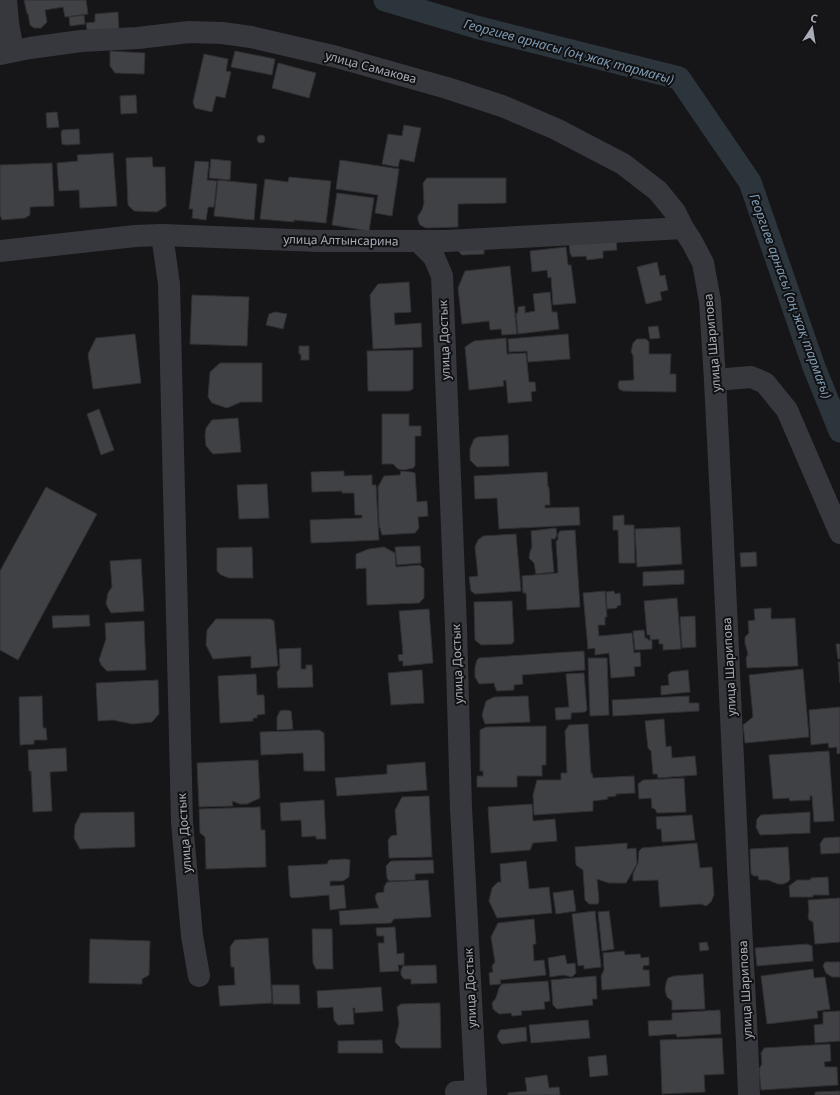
<svg xmlns="http://www.w3.org/2000/svg" width="840" height="1095" viewBox="0 0 840 1095" font-family="'Noto Sans',sans-serif">
<rect width="100%" height="100%" fill="#161618"/>
<g fill="none" stroke-linecap="round" stroke-linejoin="round">
<polyline stroke="#2c353c" stroke-width="23" points="385,0 476,27 679,78 750,182 814,367 840,431"/>
</g>
<g fill="#404145" stroke="#303034">
<polygon points="24,0 86,0 88,14 65,17 63,7 45,10 47,22 41,28 34,28 30,25 28,13 27,14"/>
<polygon points="118,12 119,30 87,30 86,23 95,22 95,14"/>
<polygon points="84,15 85,24 70,26 69,17"/>
<polygon points="110,51 145,53 144,74 115,73 110,66"/>
<polygon points="235,51 275,59 272,75 231,67"/>
<polygon points="204,54 228,59 226,71 231,72 225,98 216,96 212,112 195,108 193,102"/>
<polygon points="278,63 316,73 309,98 272,88"/>
<polygon points="136,95 137,113 121,114 120,96"/>
<polygon points="57,112 59,127 47,128 46,113"/>
<polygon points="404,125 421,128 414,162 400,159 398,167 382,164 388,134 402,136"/>
<polygon points="79,129 80,144 66,145 62,144 61,134 62,130"/>
<circle cx="261" cy="139" r="4"/>
<polygon points="113,153 117,206 80,208 79,190 59,191 57,163 78,161 77,155"/>
<polygon points="152,157 153,167 165,167 166,206 157,212 134,211 128,205 126,158"/>
<polygon points="211,159 231,161 230,180 209,178"/>
<polygon points="340,160 399,169 392,216 375,213 378,195 336,189"/>
<polygon points="195,161 209,162 207,180 217,181 214,207 208,207 206,220 192,218 193,209 189,209"/>
<polygon points="52,163 54,206 30,207 30,215 25,218 2,220 0,215 0,165"/>
<polygon points="289,177 331,181 326,223 294,220 294,222 260,219 265,179 288,182"/>
<polygon points="427,178 506,178 506,203 458,204 458,227 426,228 420,225 418,220 418,216 422,210 424,203 423,183"/>
<polygon points="218,180 257,184 254,220 214,216"/>
<polygon points="337,193 374,198 369,231 332,225"/>
<polygon points="616,239 617,250 603,251 603,258 587,260 586,256 572,257 570,253 569,242"/>
<polygon points="484,245 484,254 462,255 458,251"/>
<polygon points="566,247 568,265 571,265 576,303 553,305 551,277 548,278 547,270 532,272 530,251"/>
<polygon points="657,262 660,276 665,275 668,290 660,292 662,300 646,304 637,267"/>
<polygon points="510,266 517,334 502,335 501,329 490,330 489,321 462,324 458,288 465,271"/>
<polygon points="409,282 411,312 394,313 395,325 421,323 422,347 373,349 370,295 378,284"/>
<polygon points="550,292 552,312 557,312 559,329 518,334 516,313 518,313 518,307 525,306 525,313 535,311 533,294"/>
<polygon points="192,295 249,297 247,346 190,344"/>
<polygon points="275,312 287,314 283,329 266,325 269,314"/>
<polygon points="658,326 660,338 650,339 648,327"/>
<polygon points="135,334 141,383 93,389 88,354 96,338"/>
<polygon points="568,334 570,359 528,362 527,351 509,352 508,339"/>
<polygon points="506,338 507,354 526,353 529,382 535,382 536,391 531,392 532,401 508,403 506,380 503,381 504,386 469,390 465,347 474,341"/>
<polygon points="637,339 646,339 649,342 649,354 671,354 670,374 676,374 676,392 623,391 619,389 618,385 619,381 634,380 633,355 631,352 633,343"/>
<polygon points="299,346 309,346 309,360 301,360 301,354 299,354"/>
<polygon points="413,350 413,389 409,391 368,391 367,351"/>
<polygon points="220,363 262,363 262,402 241,402 227,408 212,403 208,397 210,372"/>
<polygon points="99,409 114,450 101,455 87,414"/>
<polygon points="382,414 409,414 409,426 421,426 421,436 415,436 415,466 413,468 404,470 398,469 393,464 382,464"/>
<polygon points="238,418 241,452 213,454 206,446 205,435 206,428 212,420"/>
<polygon points="508,435 509,466 477,467 470,460 470,449 474,439 478,437"/>
<polygon points="344,471 344,476 372,475 372,485 376,485 379,540 311,543 310,520 362,518 362,515 355,515 354,493 342,493 342,491 312,492 311,472"/>
<polygon points="401,471 411,472 415,473 417,502 427,501 428,516 418,517 419,528 415,533 382,535 379,525 378,487 384,476 400,475"/>
<polygon points="547,472 548,487 549,487 550,505 545,505 545,508 579,507 580,525 499,529 497,498 475,499 474,476"/>
<polygon points="267,484 269,518 239,519 237,485"/>
<polygon points="46,487 97,514 18,660 0,650 0,571"/>
<polygon points="624,515 624,525 634,525 635,563 619,563 618,530 613,530 613,516"/>
<polygon points="680,527 682,564 637,567 635,529"/>
<polygon points="556,528 557,535 555,539 551,539 554,572 536,574 534,563 529,558 530,552 532,547 531,531"/>
<polygon points="575,530 580,607 527,610 526,593 523,593 522,576 558,573 556,541 558,540 558,534 560,531"/>
<polygon points="516,534 521,591 475,594 471,591 469,577 478,576 475,547 478,540 483,536"/>
<polygon points="420,546 421,563 397,565 395,547"/>
<polygon points="252,547 253,578 229,578 221,575 217,571 217,548"/>
<polygon points="384,547 395,553 396,567 420,565 424,569 424,598 419,603 367,605 366,568 356,569 356,554 369,549"/>
<polygon points="756,552 757,566 741,567 740,553"/>
<polygon points="141,559 144,611 111,613 106,604 108,593 112,587 110,561"/>
<polygon points="684,570 684,584 643,586 643,572"/>
<polygon points="605,591 607,617 605,617 605,625 598,625 599,636 632,633 634,653 640,652 641,666 634,667 635,676 611,678 609,653 595,655 595,648 588,649 583,593"/>
<polygon points="614,591 615,594 620,593 621,605 617,606 617,608 607,609 606,592"/>
<polygon points="677,598 681,649 663,650 663,644 659,644 659,639 650,640 650,635 647,635 644,601"/>
<polygon points="512,601 514,641 512,644 481,645 475,640 474,602"/>
<polygon points="771,608 771,619 795,618 798,666 747,668 746,658 748,654 745,643 745,637 749,633 748,621 755,620 754,609"/>
<polygon points="429,609 433,663 403,666 403,661 399,661 398,655 403,654 399,611"/>
<polygon points="89,615 90,626 53,628 52,616"/>
<polygon points="695,616 696,647 682,648 680,617"/>
<polygon points="216,619 270,619 274,621 278,666 251,668 251,656 213,659 206,645 207,630"/>
<polygon points="144,621 146,670 107,671 101,665 99,660 106,639 105,623"/>
<polygon points="644,630 645,638 647,638 648,640 652,640 652,649 635,650 633,631"/>
<polygon points="836,644 840,644 840,659 838,659"/>
<polygon points="301,648 301,669 306,669 306,665 312,665 313,687 278,688 277,672 280,668 279,649"/>
<polygon points="584,651 585,670 522,675 523,684 514,685 514,690 497,691 495,687 494,683 479,684 475,677 475,667 477,660 479,658"/>
<polygon points="588,658 607,658 609,715 590,716"/>
<polygon points="838,662 840,662 840,683"/>
<polygon points="803,669 809,737 745,743 743,725 753,717 749,675"/>
<polygon points="422,670 424,703 391,705 388,673"/>
<polygon points="688,670 690,692 661,695 661,686 669,685 668,675 671,672"/>
<polygon points="584,673 587,710 585,712 571,713 571,719 556,720 555,708 569,707 566,674"/>
<polygon points="256,674 257,695 264,695 265,714 257,715 257,718 253,718 253,721 220,723 218,676"/>
<polygon points="158,680 159,714 152,722 132,724 113,720 98,721 96,683"/>
<polygon points="42,696 43,728 46,728 47,740 34,740 34,744 20,745 19,697"/>
<polygon points="528,696 530,722 485,724 482,715 486,701 494,697"/>
<polygon points="689,696 689,703 699,703 699,711 613,716 612,700"/>
<polygon points="840,707 840,753 837,754 837,747 829,748 828,743 811,745 809,710"/>
<polygon points="285,710 291,711 293,729 277,730 277,717 280,711"/>
<polygon points="664,719 666,747 671,746 672,758 695,756 697,775 658,778 657,774 653,774 651,751 648,748 645,721"/>
<polygon points="588,724 591,774 592,773 593,778 634,776 635,793 616,794 616,796 607,797 608,799 593,801 593,811 534,815 533,795 537,780 561,780 561,773 567,773 565,731 569,725"/>
<polygon points="546,726 546,765 542,765 542,776 517,776 517,787 477,787 477,776 483,776 483,771 480,771 480,730 486,727"/>
<polygon points="319,730 324,733 325,771 304,771 303,753 261,755 260,732"/>
<polygon points="66,748 67,771 50,772 52,811 33,812 31,771 29,771 28,750"/>
<polygon points="829,751 834,821 814,822 812,796 810,796 810,800 790,801 789,798 773,799 769,755"/>
<polygon points="258,760 260,798 247,804 240,804 232,801 233,806 199,807 197,763"/>
<polygon points="425,762 427,790 337,796 335,778 387,774 387,765"/>
<polygon points="684,778 686,812 657,813 655,809 652,808 651,798 639,799 638,784 643,780"/>
<polygon points="429,796 432,857 389,858 388,840 391,836 397,835 395,810 402,797"/>
<polygon points="324,800 326,839 316,839 316,836 302,837 301,820 281,821 280,803"/>
<polygon points="532,804 533,821 555,819 557,841 533,843 530,850 491,853 488,807"/>
<polygon points="260,807 261,830 265,830 266,867 206,869 205,837 200,833 199,809"/>
<polygon points="134,812 135,847 80,849 74,838 75,825 81,813"/>
<polygon points="810,812 810,833 760,835 756,827 757,819 761,815"/>
<polygon points="692,815 695,840 662,842 661,829 657,829 656,817"/>
<polygon points="840,837 840,853 821,854 820,844 824,838"/>
<polygon points="627,843 627,849 636,848 637,864 626,883 609,883 597,879 599,900 598,904 589,904 585,900 583,870 576,865 575,847"/>
<polygon points="697,843 700,868 712,867 714,895 711,902 706,906 701,904 660,907 658,880 633,881 633,874 638,863 639,851 642,848"/>
<polygon points="788,847 790,879 788,882 783,884 778,884 768,880 759,880 758,876 754,876 751,874 750,849"/>
<polygon points="345,859 350,860 349,877 343,881 330,881 330,886 344,885 346,908 330,910 329,895 292,898 290,896 288,866 327,864 329,860"/>
<polygon points="433,860 434,873 415,874 415,880 389,881 387,878 386,866 391,861"/>
<polygon points="526,861 529,889 549,887 552,913 497,918 489,901 492,888 498,882 501,882 500,864"/>
<polygon points="828,877 829,895 813,895 813,897 790,897 789,886 797,880 810,880 811,878"/>
<polygon points="428,880 431,917 394,919 391,923 340,925 339,911 379,908 376,901 375,896 377,893 384,892 384,887 387,882"/>
<polygon points="573,890 576,911 556,914 553,893"/>
<polygon points="840,898 840,942 815,944 813,922 809,920 808,915 809,912 808,900"/>
<polygon points="595,911 601,967 584,969 584,965 578,966 572,914"/>
<polygon points="609,911 614,949 602,951 598,912"/>
<polygon points="534,919 536,944 533,944 534,961 544,960 546,975 500,980 501,984 490,985 489,973 493,972 492,966 495,962 491,937 498,923"/>
<polygon points="395,927 397,954 404,953 404,965 398,965 399,971 380,972 378,943 384,943 384,936 377,936 376,928"/>
<polygon points="312,929 332,929 333,969 316,969 313,963"/>
<polygon points="268,938 272,1003 220,1006 218,986 235,985 234,967 231,967 230,947 235,940"/>
<polygon points="90,939 150,941 149,975 142,979 142,984 89,983"/>
<polygon points="707,942 709,950 700,951 699,943"/>
<polygon points="807,944 812,946 813,961 757,966 755,948"/>
<polygon points="624,951 625,955 640,954 641,958 649,957 649,965 643,966 643,970 649,970 650,986 602,990 601,976 604,970 603,953"/>
<polygon points="565,955 567,964 575,963 576,973 572,977 563,975 550,977 548,958"/>
<polygon points="825,962 840,962 840,977 832,977 826,973 823,966"/>
<polygon points="436,965 437,983 411,984 411,979 404,979 401,975 401,970 403,966"/>
<polygon points="813,969 814,978 825,977 830,1009 817,1011 818,1018 767,1024 761,976"/>
<polygon points="703,974 705,1009 672,1010 672,1001 667,997 665,990 666,983 668,978 674,976"/>
<polygon points="596,976 597,999 592,999 593,1005 557,1009 553,1005 551,980"/>
<polygon points="548,981 550,1001 544,1002 545,1009 521,1011 522,1015 512,1016 511,1013 499,1014 493,1009 492,1003 496,998 499,988 502,984"/>
<polygon points="272,985 299,985 300,1004 273,1004"/>
<polygon points="381,987 383,1011 355,1013 355,1008 353,1008 354,1024 338,1025 334,1020 333,1007 318,1008 317,991"/>
<polygon points="440,1003 441,1048 401,1048 395,1042 399,1024 397,1007 401,1004"/>
<polygon points="720,1010 721,1034 677,1037 676,1034 649,1036 648,1021 672,1020 672,1013"/>
<polygon points="840,1011 840,1041 815,1043 814,1025 823,1024 823,1012"/>
<polygon points="588,1020 590,1038 531,1043 529,1025"/>
<polygon points="526,1027 527,1041 502,1044 499,1041 497,1036 500,1030"/>
<polygon points="722,1038 724,1074 704,1075 705,1092 662,1094 660,1040"/>
<polygon points="382,1040 383,1053 338,1053 338,1041"/>
<polygon points="830,1044 831,1061 824,1062 825,1067 837,1067 838,1085 761,1090 759,1069 762,1064 761,1053 764,1048"/>
<polygon points="606,1055 608,1075 590,1077 588,1057"/>
<polygon points="547,1075 549,1088 559,1087 560,1095 508,1095 508,1093 527,1091 525,1078"/>
<polygon points="840,1091 840,1095 815,1095 815,1092"/>
</g>
<g fill="none" stroke-linecap="round" stroke-linejoin="round">
<g stroke="#37383d" stroke-width="22">
<polyline points="6,0 8,23 13,51"/>
<polyline points="0,54 30,48 81,41 138,38 189,32 222,33 251,37 337,57 447,88 502,106 556,129 623,164 658,191 675,212 683,228 692,242 703,263 710,301 715,380 722,521 738,867 747,1042 749,1095"/>
<polyline points="162,235 169,284 182,822 192,936 199,976"/>
<polyline points="418,241 434,257 442,276 456,628 461,808 476,1095"/>
<polyline points="0,251 135,236 162,235 318,241 447,241 683,228"/>
<polyline points="715,380 751,377 765,383 787,410 840,533"/>
<polyline points="456,1092 476,1091"/>
</g>
</g>
<g text-anchor="middle" dominant-baseline="central" stroke-width="4" stroke-linejoin="round" paint-order="stroke">
<g font-size="12" fill="#a8adb8" stroke="#111113">
<text transform="translate(371 67) rotate(15)">улица Самакова</text>
<text transform="translate(341 240) rotate(1)">улица Алтынсарина</text>
<text transform="translate(444 340) rotate(-92)">улица Достык</text>
<text transform="translate(712 343) rotate(-95)">улица Шарипова</text>
<text transform="translate(457 664) rotate(-92)">улица Достык</text>
<text transform="translate(729 667) rotate(-93)">улица Шарипова</text>
<text transform="translate(184 833) rotate(-94)">улица Достык</text>
<text transform="translate(470 988) rotate(-93)">улица Достык</text>
<text transform="translate(745 990) rotate(-93)">улица Шарипова</text>
</g>
<g font-size="13" font-style="italic" fill="#7f9bb3" stroke="#111113">
<text transform="translate(569 51) rotate(15)">Георгиев арнасы (оң жақ тармағы)</text>
<text transform="translate(791 296) rotate(70)">Георгиев арнасы (оң жақ тармағы)</text>
</g>
</g>
<g transform="translate(812 28) rotate(12)" stroke="#111113" stroke-width="3" paint-order="stroke">
<path d="M0-3L7 15L0 10L-7 15Z" fill="#a8adb8"/>
<text y="-6" font-size="11" font-weight="bold" text-anchor="middle" fill="#a8adb8">С</text>
</g>
</svg>
